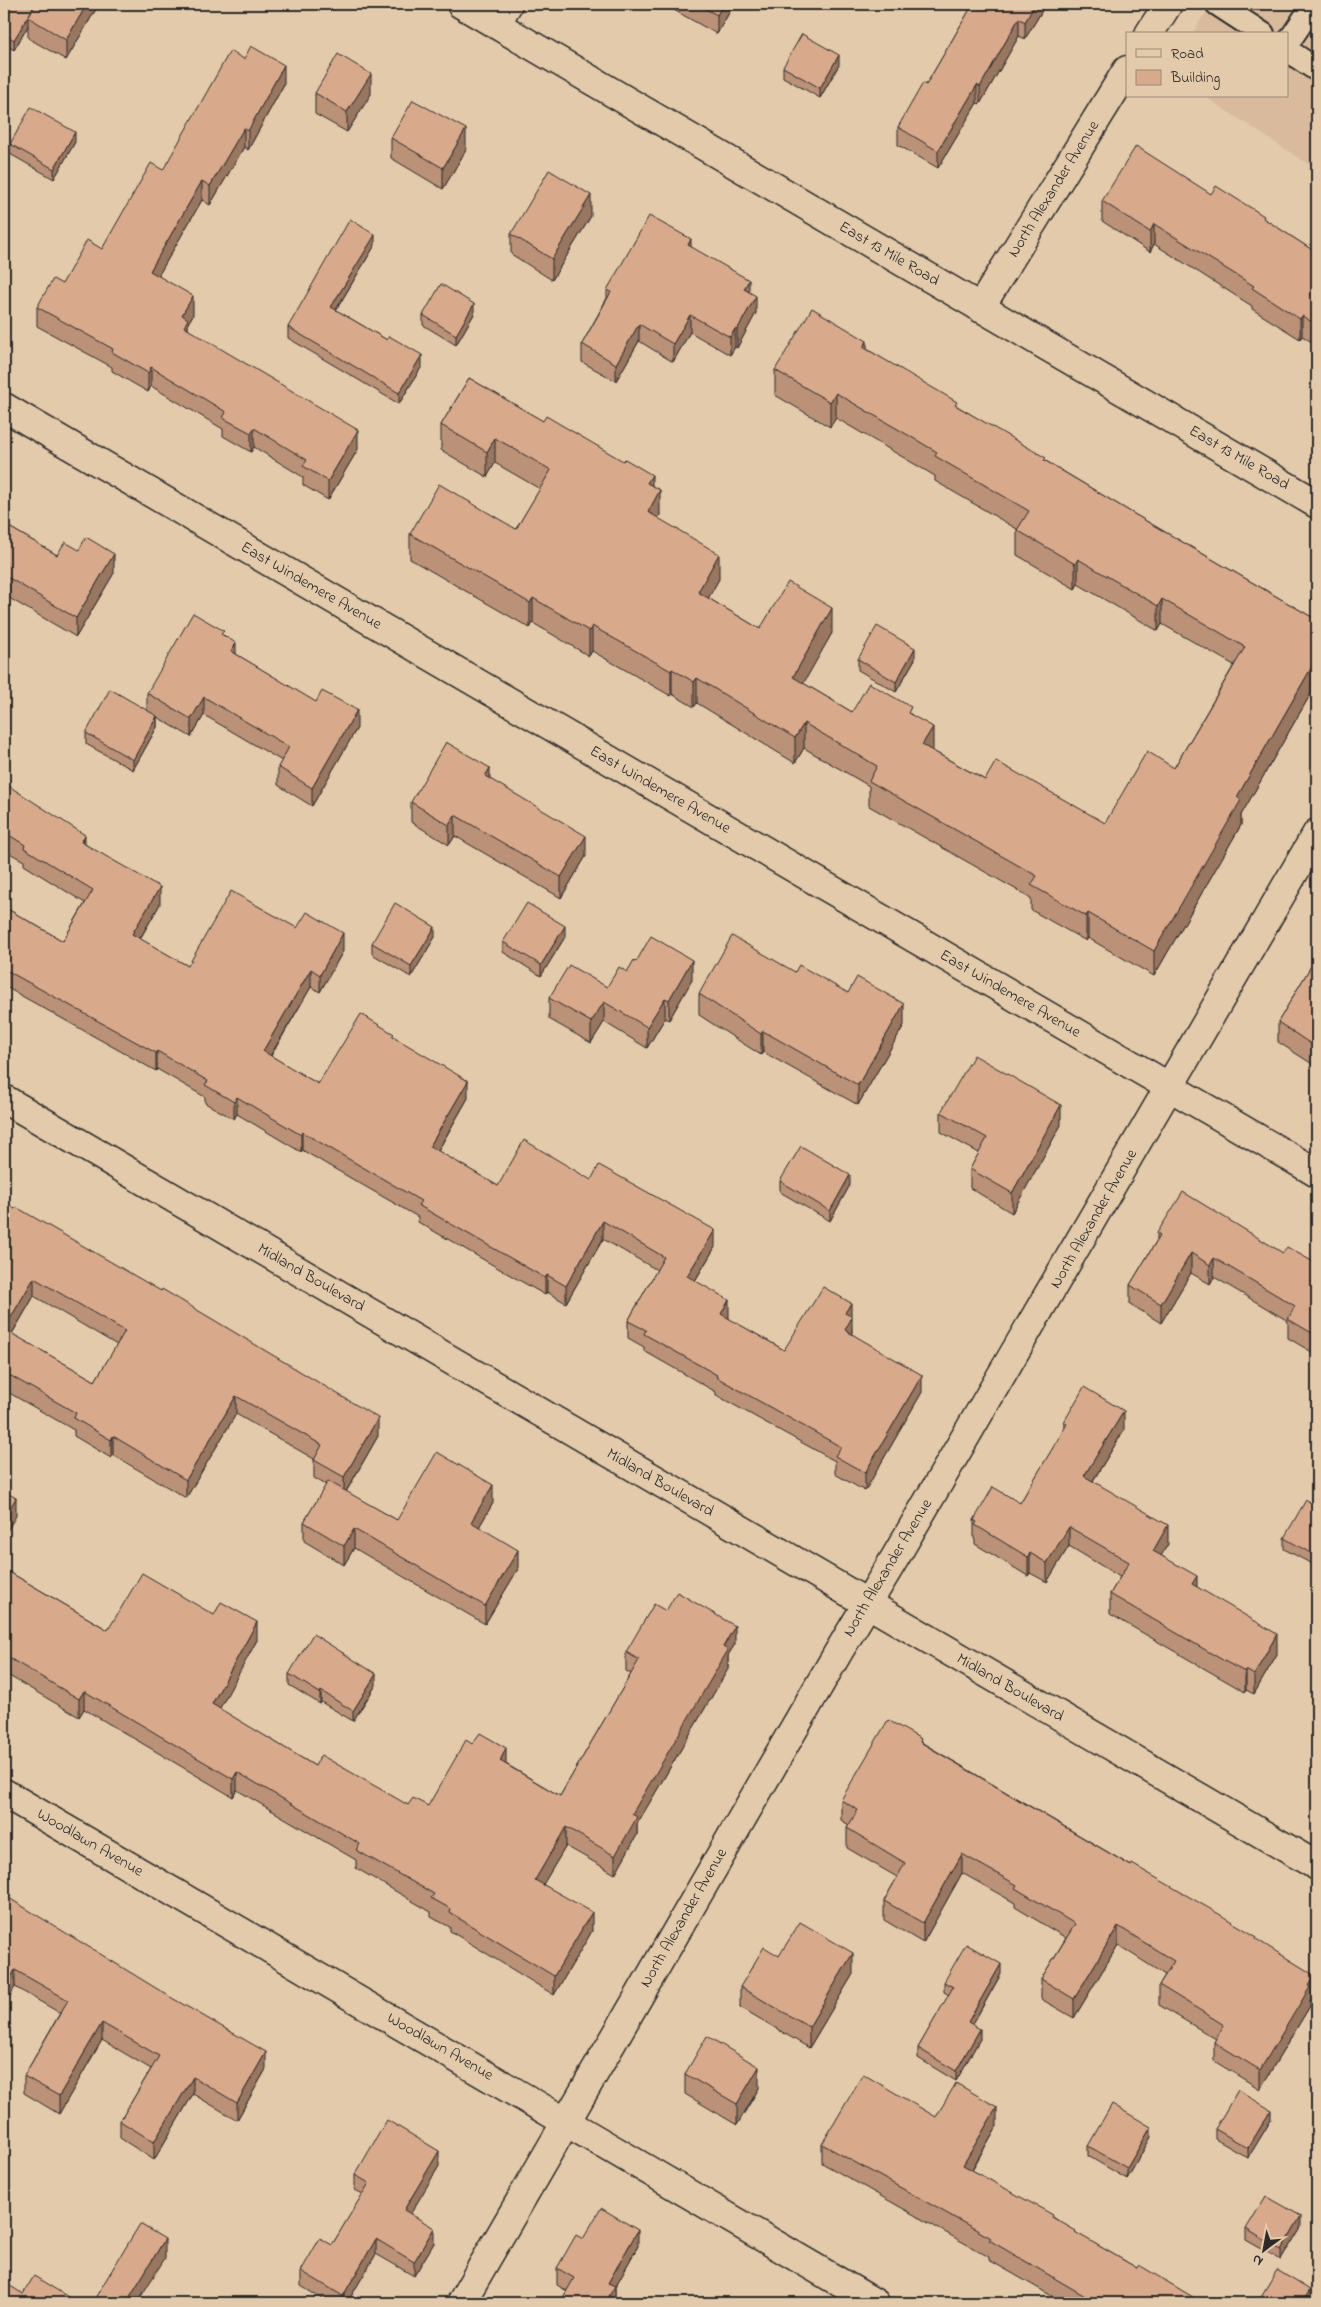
<svg xmlns="http://www.w3.org/2000/svg" width="1321" height="2307" viewBox="0 0 1321 2307" font-family="'Indie Flower',sans-serif">
<rect width="100%" height="100%" fill="#e3caab"/>
<filter id="ink" filterUnits="userSpaceOnUse"><feTurbulence type="fractalNoise" baseFrequency=".02" numOctaves="2"/><feDisplacementMap in="SourceGraphic" scale="10" xChannelSelector="R" yChannelSelector="G"/><feConvolveMatrix kernelMatrix="1 2 1 2 8 2 1 2 1" color-interpolation-filters="sRGB"/></filter>
<g filter="url(#ink)">
<polygon fill="#d9ba9c" points="1211,4 1317,4 1317,170 1204,96 1287,96 1287,34 1192,34"/>
<g fill="none" stroke-linecap="round" stroke-linejoin="round">
<g stroke="#2b2b2b" stroke-width="26">
<g id="service">
<polyline points="1217,4 1263,34"/>
<polyline points="1287,44 1314,4"/>
<polyline points="1287,50 1317,70"/>
</g>
</g>
<g stroke="#2b2b2b" stroke-width="31">
<g id="minor">
<polyline points="496,24 508,4"/>
<polyline points="1149,34 1168,4"/>
<polyline points="980,308 1127,70"/>
<polyline points="4,407 1317,1173"/>
<polyline points="4,1099 1317,1866"/>
<polyline points="4,1793 875,2303"/>
<polyline points="461,2303 839,1651 896,1556 1317,833"/>
</g>
</g>
<g stroke="#2b2b2b" stroke-width="31">
<polyline id="secondary" points="461,4 1317,504"/>
</g>
<use href="#service" stroke="#e3caab" stroke-width="22"/>
<use href="#minor" stroke="#e3caab" stroke-width="28"/>
<use href="#secondary" stroke="#e3caab" stroke-width="28"/>
</g>
<g fill="#bb9178" stroke="#2b2b2b" fill-rule="evenodd">
<polygon points="4,4 33,8 99,4 66,60 28,38 28,26 14,50 4,44"/>
<polygon points="663,4 734,4 717,34"/>
<polygon points="973,4 1046,4 1025,39 1019,36 980,104 977,103 938,168 898,145 898,127 926,85"/>
<polygon points="839,65 820,98 783,77 783,67"/>
<polygon points="284,84 248,150 244,147 210,205 202,200 158,276 193,315 188,323 188,330 358,449 328,500 303,485 303,477 254,447 251,452 223,436 223,429 151,386 148,392 112,371 112,367 37,326 37,307 102,249 163,170"/>
<polygon points="315,93 371,94 347,132 315,114"/>
<polygon points="391,138 466,150 443,189 391,158"/>
<polygon points="75,142 54,179 10,154 10,144"/>
<polygon points="1211,194 1264,219 1317,253 1317,345 1302,336 1300,339 1252,309 1252,306 1154,244 1150,252 1102,221 1102,201"/>
<polygon points="591,216 552,280 511,254 511,234"/>
<polygon points="375,245 336,310 387,340 422,366 399,404 288,338 288,327"/>
<polygon points="691,247 749,291 756,313 737,348 735,347 730,355 690,332 673,362 639,341 616,381 582,362 582,344 607,298 607,290"/>
<polygon points="474,314 456,345 423,325 423,315"/>
<polygon points="867,349 957,406 1046,461 1134,514 1317,620 1317,683 1241,815 1241,825 1154,976 1088,938 1086,941 1031,910 1031,898 869,806 869,786 804,748 795,763 697,703 694,707 672,694 671,696 592,651 589,656 533,623 530,628 410,559 410,534 516,529 540,489 495,463 487,477 441,450 441,425 469,378 652,485 660,515 658,518 719,579 708,598 760,629 832,633 803,683 852,712 911,714 933,751 985,780 1105,823 1174,768 1234,665 1162,624 1158,631 1078,584 1075,589 1017,555 1017,529 935,481 935,476 836,418 830,427 775,395 775,370"/>
<polygon points="4,524 57,555 114,573 76,637 4,595"/>
<polygon points="224,635 236,654 357,728 312,806 278,785 278,767 282,761 204,715 191,737 157,717 157,727 133,770 86,744 86,733 147,710 147,693"/>
<polygon points="858,659 915,659 896,692 858,670"/>
<polygon points="490,779 586,856 561,898 455,836 449,845 411,822 411,802"/>
<polygon points="4,783 85,844 160,904 140,939 188,966 297,928 343,951 320,992 311,987 271,1056 318,1084 394,1036 468,1098 438,1151 498,1186 591,1180 715,1247 695,1281 729,1318 729,1319 784,1350 851,1316 852,1334 922,1392 865,1491 835,1474 835,1461 716,1395 716,1392 644,1351 644,1347 628,1338 628,1321 657,1270 603,1239 566,1303 547,1292 545,1295 418,1222 418,1217 302,1150 301,1152 237,1114 234,1119 205,1103 205,1097 157,1069 156,1071 4,986 4,907 63,941 85,903 24,865 24,861 4,850"/>
<polygon points="435,937 411,977 372,954 372,943"/>
<polygon points="565,937 541,976 503,952 503,942"/>
<polygon points="1317,956 1317,1067 1278,1042 1278,1022"/>
<polygon points="636,962 692,980 669,1020 665,1018 647,1048 604,1022 591,1043 549,1019 549,998 607,987 627,972"/>
<polygon points="795,972 848,993 904,1025 858,1105 763,1052 761,1055 699,1015 699,994"/>
<polygon points="941,1112 1061,1125 1012,1213 970,1188 970,1169 979,1153 941,1132"/>
<polygon points="780,1181 850,1185 830,1221 780,1192"/>
<path d="M4,1202l374,234 -32,56 51,28 96,-17 -14,24 39,42 -33,55 -131,-76 -10,17 -40,-24v-19l22,-37 -12,-7v-19l-78,-45 -50,84 -73,-43 -2,3 -37,-22v-6l-70,-40zM34,1296l83,49 -22,36 -83,-47z"/>
<polygon points="1157,1233 1283,1253 1317,1264 1317,1355 1288,1338 1288,1321 1214,1277 1210,1284 1191,1273 1161,1323 1130,1304 1130,1285 1157,1240"/>
<polygon points="1064,1422 1124,1430 1093,1481 1168,1544 1161,1555 1197,1587 1277,1654 1254,1694 1246,1690 1245,1692 1226,1681 1110,1614 1110,1594 1120,1577 1069,1546 1047,1582 1030,1573 1028,1576 975,1544 975,1540 974,1539 974,1520 1020,1503 1064,1430"/>
<polygon points="1317,1506 1316,1566 1284,1549 1284,1538"/>
<polygon points="4,1569 108,1630 214,1615 257,1640 219,1709 315,1766 408,1805 428,1806 506,1764 560,1796 631,1674 626,1671 626,1652 666,1611 735,1644 728,1655 728,1669 637,1824 637,1835 615,1874 566,1846 543,1884 592,1931 554,1995 450,1931 450,1927 431,1917 431,1912 356,1868 356,1860 237,1790 233,1797 84,1709 79,1717 4,1673"/>
<polygon points="289,1674 376,1685 353,1721 321,1702 320,1704 289,1685"/>
<polygon points="921,1742 1257,1940 1314,1994 1310,2001 1310,2006 1260,2089 1214,2061 1214,2042 1216,2039 1159,2005 1159,1985 1165,1975 1118,1945 1074,2018 1041,1999 1041,1979 1066,1938 1015,1907 1015,1903 962,1873 923,1943 884,1920 884,1901 897,1877 847,1848 847,1828 849,1825 841,1820 841,1800"/>
<polygon points="4,1895 266,2069 237,2120 193,2094 154,2160 120,2138 120,2121 151,2069 102,2040 59,2114 24,2093 24,2076 60,2013 15,1987"/>
<polygon points="779,1956 853,1974 809,2048 740,2007 740,1987"/>
<polygon points="1001,1974 973,2024 980,2039 956,2081 918,2058 918,2048 949,1995 944,1992 944,1982"/>
<polygon points="685,2074 759,2088 737,2125 685,2094"/>
<polygon points="936,2117 997,2126 972,2170 1053,2217 1076,2233 1137,2268 1203,2303 1064,2303 989,2260 989,2257 822,2163 822,2144"/>
<polygon points="1271,2120 1248,2158 1215,2139 1215,2129"/>
<polygon points="1151,2137 1127,2179 1088,2156 1088,2146"/>
<polygon points="439,2166 410,2214 434,2243 414,2276 376,2254 347,2303 329,2303 301,2286 301,2271 332,2245 363,2194 355,2190 355,2175"/>
<polygon points="1301,2227 1281,2260 1246,2240 1246,2229"/>
<polygon points="583,2239 638,2246 615,2287 615,2303 560,2303 567,2291 557,2285 557,2268"/>
</g>
<g fill="#987661" stroke="#2b2b2b">
<polygon points="87,4 99,4 66,60 66,40"/>
<polygon points="723,4 734,4 717,34 717,15"/>
<polygon points="1035,4 1046,4 1025,39 1025,22"/>
<polygon points="33,8 28,17 28,26 14,50 14,40"/>
<polygon points="1019,18 1019,36 980,104 980,87"/>
<polygon points="839,55 839,65 820,98 820,88"/>
<polygon points="284,65 284,84 248,150 248,131"/>
<polygon points="371,74 371,94 347,132 347,112"/>
<polygon points="977,85 977,103 938,168 938,151"/>
<polygon points="244,128 244,147 210,205 210,186"/>
<polygon points="466,129 466,150 443,189 443,168"/>
<polygon points="75,132 75,142 54,179 54,169"/>
<polygon points="202,181 202,200 150,290 150,271"/>
<polygon points="591,195 591,216 552,280 552,259"/>
<polygon points="1154,224 1154,244 1150,252 1150,232"/>
<polygon points="375,235 375,245 331,318 331,307"/>
<polygon points="691,239 691,257 688,245"/>
<polygon points="749,280 749,298 744,289"/>
<polygon points="193,296 193,315 188,323 188,338 184,346 182,315"/>
<polygon points="756,296 756,313 737,348 737,330"/>
<polygon points="474,304 474,314 456,345 456,335"/>
<polygon points="690,315 690,332 673,362 673,344"/>
<polygon points="1302,316 1302,336 1300,339 1300,319"/>
<polygon points="639,324 639,341 616,381 616,364"/>
<polygon points="735,329 735,347 730,355 730,337"/>
<polygon points="867,341 867,366 863,347"/>
<polygon points="422,355 422,366 399,404 399,393"/>
<polygon points="151,367 151,386 148,392 148,373"/>
<polygon points="836,393 836,418 830,427 830,402"/>
<polygon points="254,428 254,447 251,452 251,433"/>
<polygon points="358,430 358,449 328,500 328,481"/>
<polygon points="495,438 495,463 487,477 487,452"/>
<polygon points="652,475 652,500 647,483"/>
<polygon points="660,490 660,515 648,537 648,512"/>
<polygon points="114,554 114,573 76,637 76,618"/>
<polygon points="719,554 719,579 698,617 698,592"/>
<polygon points="1078,559 1078,584 1075,589 1075,564"/>
<polygon points="533,598 533,623 530,628 530,603"/>
<polygon points="1162,599 1162,624 1158,631 1158,606"/>
<polygon points="832,608 832,633 793,702 793,677"/>
<polygon points="592,626 592,651 589,656 589,631"/>
<polygon points="236,643 236,661 231,651"/>
<polygon points="915,648 915,659 896,692 896,682"/>
<polygon points="1317,658 1317,683 1241,815 1241,825 1154,976 1154,951 1237,797"/>
<polygon points="672,669 672,694 671,696 671,671"/>
<polygon points="697,678 697,703 694,707 694,682"/>
<polygon points="204,697 204,715 191,737 191,719"/>
<polygon points="357,710 357,728 312,806 312,788"/>
<polygon points="157,716 157,727 133,770 133,760"/>
<polygon points="804,723 804,748 795,763 795,738"/>
<polygon points="933,727 933,752 922,745"/>
<polygon points="490,768 490,788 485,776"/>
<polygon points="455,815 455,836 449,845 449,825"/>
<polygon points="85,835 85,852 81,842"/>
<polygon points="586,836 586,856 561,898 561,877"/>
<polygon points="160,887 160,904 132,952 132,934"/>
<polygon points="1088,913 1088,938 1086,941 1086,916"/>
<polygon points="565,926 565,937 541,976 541,965"/>
<polygon points="435,927 435,937 411,977 411,966"/>
<polygon points="343,933 343,951 320,992 320,975"/>
<polygon points="692,960 692,980 669,1020 669,1000"/>
<polygon points="311,969 311,987 263,1068 263,1051"/>
<polygon points="665,998 665,1018 647,1048 647,1027"/>
<polygon points="604,1002 604,1022 591,1043 591,1022"/>
<polygon points="904,1004 904,1025 858,1105 858,1085"/>
<polygon points="763,1031 763,1052 761,1055 761,1034"/>
<polygon points="157,1051 157,1069 156,1071 156,1053"/>
<polygon points="468,1081 468,1098 430,1164 430,1146"/>
<polygon points="237,1097 237,1114 234,1119 234,1102"/>
<polygon points="1061,1105 1061,1125 1012,1213 1012,1193"/>
<polygon points="302,1132 302,1150 301,1152 301,1135"/>
<polygon points="850,1175 850,1185 830,1221 830,1211"/>
<polygon points="603,1221 603,1239 566,1303 566,1286"/>
<polygon points="715,1230 715,1247 687,1294 687,1276"/>
<polygon points="1191,1253 1191,1273 1161,1323 1161,1304"/>
<polygon points="1214,1258 1214,1277 1210,1284 1210,1265"/>
<polygon points="547,1275 547,1292 545,1295 545,1278"/>
<polygon points="34,1278 34,1296 4,1347 4,1329"/>
<polygon points="729,1300 729,1318 721,1332 721,1314"/>
<polygon points="851,1303 851,1320 852,1317 852,1335 845,1347 845,1313"/>
<polygon points="922,1375 922,1392 865,1491 865,1473"/>
<polygon points="236,1396 236,1414 186,1498 186,1480"/>
<polygon points="1124,1411 1124,1430 1084,1495 1084,1476"/>
<polygon points="378,1418 378,1436 344,1495 344,1477"/>
<polygon points="113,1436 113,1455 111,1458 111,1440"/>
<polygon points="493,1485 493,1503 471,1541 471,1522"/>
<polygon points="16,1498 16,1516 4,1536 4,1518"/>
<polygon points="1168,1525 1168,1544 1153,1570 1153,1551"/>
<polygon points="1069,1527 1069,1546 1047,1582 1047,1563"/>
<polygon points="354,1529 354,1548 344,1565 344,1546"/>
<polygon points="518,1550 518,1569 485,1624 485,1606"/>
<polygon points="1030,1553 1030,1573 1028,1576 1028,1557"/>
<polygon points="1317,1554 1317,1565 1316,1566 1316,1556"/>
<polygon points="1197,1576 1197,1595 1192,1584"/>
<polygon points="257,1622 257,1640 212,1723 212,1704"/>
<polygon points="735,1626 735,1644 728,1655 728,1669 637,1824 637,1835 615,1874 615,1856 632,1814"/>
<polygon points="1277,1634 1277,1654 1254,1694 1254,1675"/>
<polygon points="1246,1670 1246,1690 1245,1692 1245,1672"/>
<polygon points="376,1674 376,1685 353,1721 353,1711"/>
<polygon points="84,1691 84,1709 79,1717 79,1699"/>
<polygon points="321,1691 321,1702 320,1704 320,1693"/>
<polygon points="506,1748 506,1766 500,1761"/>
<polygon points="237,1772 237,1790 233,1797 233,1779"/>
<polygon points="566,1827 566,1846 535,1898 535,1880"/>
<polygon points="962,1854 962,1873 923,1943 923,1923"/>
<polygon points="592,1912 592,1931 554,1995 554,1976"/>
<polygon points="1118,1926 1118,1945 1074,2018 1074,1999"/>
<polygon points="853,1953 853,1974 809,2048 809,2027"/>
<polygon points="1001,1964 1001,1974 968,2032 968,2022"/>
<polygon points="15,1970 15,1987 4,2007 4,1990"/>
<polygon points="1314,1975 1314,1994 1310,2001 1310,2006 1260,2089 1260,2070"/>
<polygon points="102,2023 102,2040 59,2114 59,2096"/>
<polygon points="980,2029 980,2039 956,2081 956,2071"/>
<polygon points="266,2052 266,2069 237,2120 237,2103"/>
<polygon points="759,2067 759,2088 737,2125 737,2104"/>
<polygon points="193,2077 193,2094 154,2160 154,2142"/>
<polygon points="997,2107 997,2126 963,2184 963,2165"/>
<polygon points="1271,2110 1271,2120 1248,2158 1248,2148"/>
<polygon points="1151,2127 1151,2137 1127,2179 1127,2168"/>
<polygon points="439,2151 439,2166 404,2225 404,2210"/>
<polygon points="1301,2216 1301,2227 1281,2260 1281,2250"/>
<polygon points="434,2228 434,2243 414,2276 414,2262"/>
<polygon points="638,2230 638,2246 615,2287 615,2303 605,2303 608,2283"/>
<polygon points="165,2239 165,2258 137,2303 126,2303"/>
<polygon points="376,2239 376,2254 347,2303 343,2303 343,2296"/>
<polygon points="1310,2290 1310,2303 1302,2303"/>
</g>
<g fill="#d9a98b" stroke="#2b2b2b" fill-rule="evenodd">
<polygon points="4,4 25,4 33,8 14,40 4,34"/>
<polygon points="36,4 87,4 66,40 28,17"/>
<polygon points="697,4 723,4 717,15"/>
<polygon points="973,4 1035,4 1025,22 1019,18 980,87 977,85 938,151 898,127 923,83 926,85"/>
<polygon points="802,34 839,55 820,88 783,67"/>
<polygon points="251,46 284,65 248,131 244,128 210,186 202,181 150,271 193,296 182,315 188,319 184,327 358,430 328,481 303,466 307,460 254,428 251,433 223,418 226,412 151,367 148,373 112,352 113,349 37,307 53,279 62,284 87,240 102,249 151,163 163,170 230,51 244,59"/>
<polygon points="338,54 371,74 347,112 315,93"/>
<polygon points="413,100 466,129 443,168 391,138"/>
<polygon points="31,107 75,132 54,169 10,144"/>
<polygon points="1136,146 1211,194 1216,186 1264,216 1263,218 1317,253 1317,325 1302,316 1300,319 1252,288 1254,286 1154,224 1150,232 1102,201"/>
<polygon points="549,170 591,195 552,259 511,234"/>
<polygon points="649,216 691,239 688,245 749,280 744,289 756,296 737,330 735,329 730,337 690,315 673,344 639,324 616,364 582,344 611,292 607,290"/>
<polygon points="350,219 375,235 331,307 387,340 389,336 422,355 399,393 288,327"/>
<polygon points="441,284 474,304 456,335 423,315"/>
<polygon points="812,308 867,341 863,347 957,402 955,405 1046,458 1044,460 1134,514 1317,620 1317,658 1237,797 1241,800 1154,951 1088,913 1086,916 1031,885 1037,876 869,781 877,766 804,723 795,738 697,678 694,682 672,669 671,671 592,626 589,631 533,598 530,603 410,534 439,484 516,529 551,470 495,438 487,452 441,425 469,378 543,421 546,416 623,461 625,459 652,475 647,483 660,490 648,512 719,554 698,592 760,629 788,582 832,608 793,677 852,712 869,683 911,707 908,713 933,727 922,745 985,780 996,761 1105,823 1147,751 1174,768 1245,647 1162,599 1158,606 1078,559 1075,564 1017,530 1029,511 935,456 937,452 836,393 830,402 775,370"/>
<polygon points="4,524 57,555 65,542 79,550 86,537 114,554 76,618 4,575"/>
<polygon points="193,613 224,631 221,634 236,643 231,651 316,702 322,691 357,710 312,788 278,767 289,747 204,697 191,719 147,693"/>
<polygon points="877,626 915,648 896,682 858,659"/>
<polygon points="110,689 157,716 133,760 86,733"/>
<polygon points="446,742 490,768 485,776 586,836 561,877 455,815 449,825 411,802"/>
<polygon points="4,783 85,835 81,842 160,887 132,934 188,966 231,891 297,928 307,912 343,933 320,975 311,969 263,1051 318,1084 361,1014 394,1034 392,1036 468,1081 430,1146 498,1186 524,1140 591,1180 599,1165 715,1230 687,1276 729,1300 721,1314 784,1350 823,1287 851,1303 845,1313 852,1317 845,1330 922,1375 865,1473 835,1456 841,1447 716,1377 717,1375 644,1334 646,1330 628,1321 664,1257 603,1221 566,1286 547,1275 545,1278 418,1205 421,1201 302,1132 301,1135 237,1097 234,1102 205,1085 208,1081 157,1051 156,1053 4,969 4,907 63,941 93,890 24,848 25,845 4,832"/>
<polygon points="395,903 435,927 411,966 372,943"/>
<polygon points="527,903 565,926 541,965 503,942"/>
<polygon points="651,936 692,960 669,1000 665,998 647,1027 604,1002 591,1022 549,998 569,965 607,987 619,967 627,972 634,960 636,962"/>
<polygon points="732,936 795,972 799,965 848,993 857,977 904,1004 858,1085 763,1031 761,1034 699,994"/>
<polygon points="1317,956 1317,1048 1278,1022"/>
<polygon points="974,1055 1061,1105 1012,1193 970,1169 987,1138 941,1112"/>
<polygon points="801,1146 850,1175 830,1211 780,1181"/>
<polygon points="1183,1192 1283,1253 1287,1247 1317,1264 1317,1336 1288,1319 1295,1306 1214,1258 1210,1265 1191,1253 1161,1304 1130,1285 1160,1235 1157,1233"/>
<path d="M4,1202l11,7 1,-2 145,84 1,-2 216,129 -34,59 -30,-17 8,-15 -86,-49 -50,84 -73,-44 -2,4 -37,-22 2,-5 -72,-41zM34,1278l91,53 -30,50 -91,-52z"/>
<polygon points="1084,1387 1124,1411 1084,1476 1168,1525 1153,1551 1197,1576 1192,1584 1277,1634 1254,1675 1246,1670 1245,1672 1226,1662 1110,1594 1129,1562 1069,1527 1047,1563 1030,1553 1028,1557 975,1525 977,1522 974,1520 993,1487 1020,1503 1067,1424 1064,1422"/>
<polygon points="437,1452 493,1485 471,1522 518,1550 485,1606 354,1529 344,1546 304,1522 328,1481 397,1520"/>
<polygon points="4,1491 16,1498 4,1518"/>
<polygon points="1306,1500 1317,1506 1317,1554 1316,1556 1284,1538"/>
<polygon points="4,1569 108,1630 142,1573 214,1615 221,1602 257,1622 212,1704 315,1766 321,1755 408,1805 413,1798 428,1806 466,1740 472,1744 480,1733 506,1748 500,1761 560,1796 639,1660 626,1652 654,1604 666,1611 677,1592 735,1626 723,1647 728,1650 632,1814 637,1817 615,1856 566,1827 535,1880 592,1912 554,1976 450,1913 451,1909 431,1898 434,1894 356,1850 360,1844 237,1772 233,1779 84,1691 79,1699 4,1655"/>
<polygon points="313,1634 376,1674 353,1711 321,1691 320,1693 289,1674"/>
<polygon points="888,1720 921,1739 920,1742 1131,1866 1132,1864 1219,1914 1257,1937 1256,1939 1314,1975 1308,1986 1310,1987 1260,2070 1214,2042 1224,2025 1159,1985 1174,1961 1118,1926 1074,1999 1041,1979 1075,1924 1015,1888 1017,1885 962,1854 923,1923 884,1901 905,1863 847,1828 858,1810 841,1800"/>
<polygon points="4,1895 172,1998 266,2052 237,2103 193,2077 154,2142 120,2121 159,2056 102,2023 59,2096 24,2076 68,2000 15,1970 4,1990"/>
<polygon points="800,1922 853,1953 809,2027 740,1987 764,1947 779,1956"/>
<polygon points="966,1944 1001,1964 968,2022 980,2029 956,2071 918,2048 953,1987 944,1982"/>
<polygon points="707,2036 759,2067 737,2104 685,2074"/>
<polygon points="863,2074 936,2117 956,2083 997,2107 963,2165 1053,2215 1052,2217 1076,2231 1075,2232 1137,2268 1139,2265 1203,2303 1097,2303 989,2240 991,2238 822,2144"/>
<polygon points="1238,2090 1271,2110 1248,2148 1215,2129"/>
<polygon points="1112,2104 1151,2127 1127,2168 1088,2146"/>
<polygon points="387,2120 439,2151 404,2210 434,2228 414,2262 376,2239 343,2296 301,2271 320,2238 332,2245 369,2183 355,2175"/>
<polygon points="1266,2196 1301,2216 1281,2250 1246,2229"/>
<polygon points="601,2208 638,2230 608,2283 615,2286 605,2303 560,2303 574,2278 557,2268 576,2235 583,2239"/>
<polygon points="140,2224 165,2239 126,2303 92,2303"/>
<polygon points="1277,2270 1310,2290 1302,2303 1257,2303"/>
<polygon points="34,2276 78,2303 4,2303 4,2282 23,2294"/>
</g>
</g>
<g text-anchor="middle" dominant-baseline="central" stroke-width="5" stroke-linejoin="round" paint-order="stroke">
<g font-size="16" fill="#2b2b2b" stroke="#e3caab">
<text transform="translate(1054 189) rotate(-58)">North Alexander Avenue</text>
<text transform="translate(889 254) rotate(30)">East 13 Mile Road</text>
<text transform="translate(1239 458) rotate(30)">East 13 Mile Road</text>
<text transform="translate(311 586) rotate(30)">East Windemere Avenue</text>
<text transform="translate(660 790) rotate(30)">East Windemere Avenue</text>
<text transform="translate(1010 994) rotate(30)">East Windemere Avenue</text>
<text transform="translate(1094 1219) rotate(-60)">North Alexander Avenue</text>
<text transform="translate(311 1278) rotate(30)">Midland Boulevard</text>
<text transform="translate(660 1483) rotate(30)">Midland Boulevard</text>
<text transform="translate(888 1568) rotate(-59)">North Alexander Avenue</text>
<text transform="translate(1010 1688) rotate(30)">Midland Boulevard</text>
<text transform="translate(90 1843) rotate(30)">Woodlawn Avenue</text>
<text transform="translate(684 1918) rotate(-60)">North Alexander Avenue</text>
<text transform="translate(440 2047) rotate(30)">Woodlawn Avenue</text>
</g>
</g>
<rect width="1321" height="2307" fill="none" stroke="#e3caab" stroke-width="20"/>
<rect x="10" y="10" width="1301" height="2287" fill="none" stroke="#2b2b2b" stroke-width="2" filter="url(#ink)"/>
<rect x="1126" y="32" width="162" height="65" fill="#e3caab" stroke="#998a78"/>
<rect x="1136" y="49" width="25" height="8" fill="#e3caab" stroke="#998a78"/>
<text x="1171" y="58" font-size="15" fill="#2b2b2b">Road</text>
<rect x="1136" y="70" width="25" height="15" fill="#d9a98b" stroke="#998a78"/>
<text x="1171" y="82" font-size="15" fill="#2b2b2b">Building</text>
<g transform="translate(1264 2250) rotate(212)" stroke="#e3caab" stroke-width="4" paint-order="stroke">
<path d="M0-4L9 19L0 12L-9 19Z" fill="#2b2b2b"/>
<text y="-8" font-size="14" font-weight="bold" text-anchor="middle" fill="#2b2b2b">N</text>
</g>
</svg>
